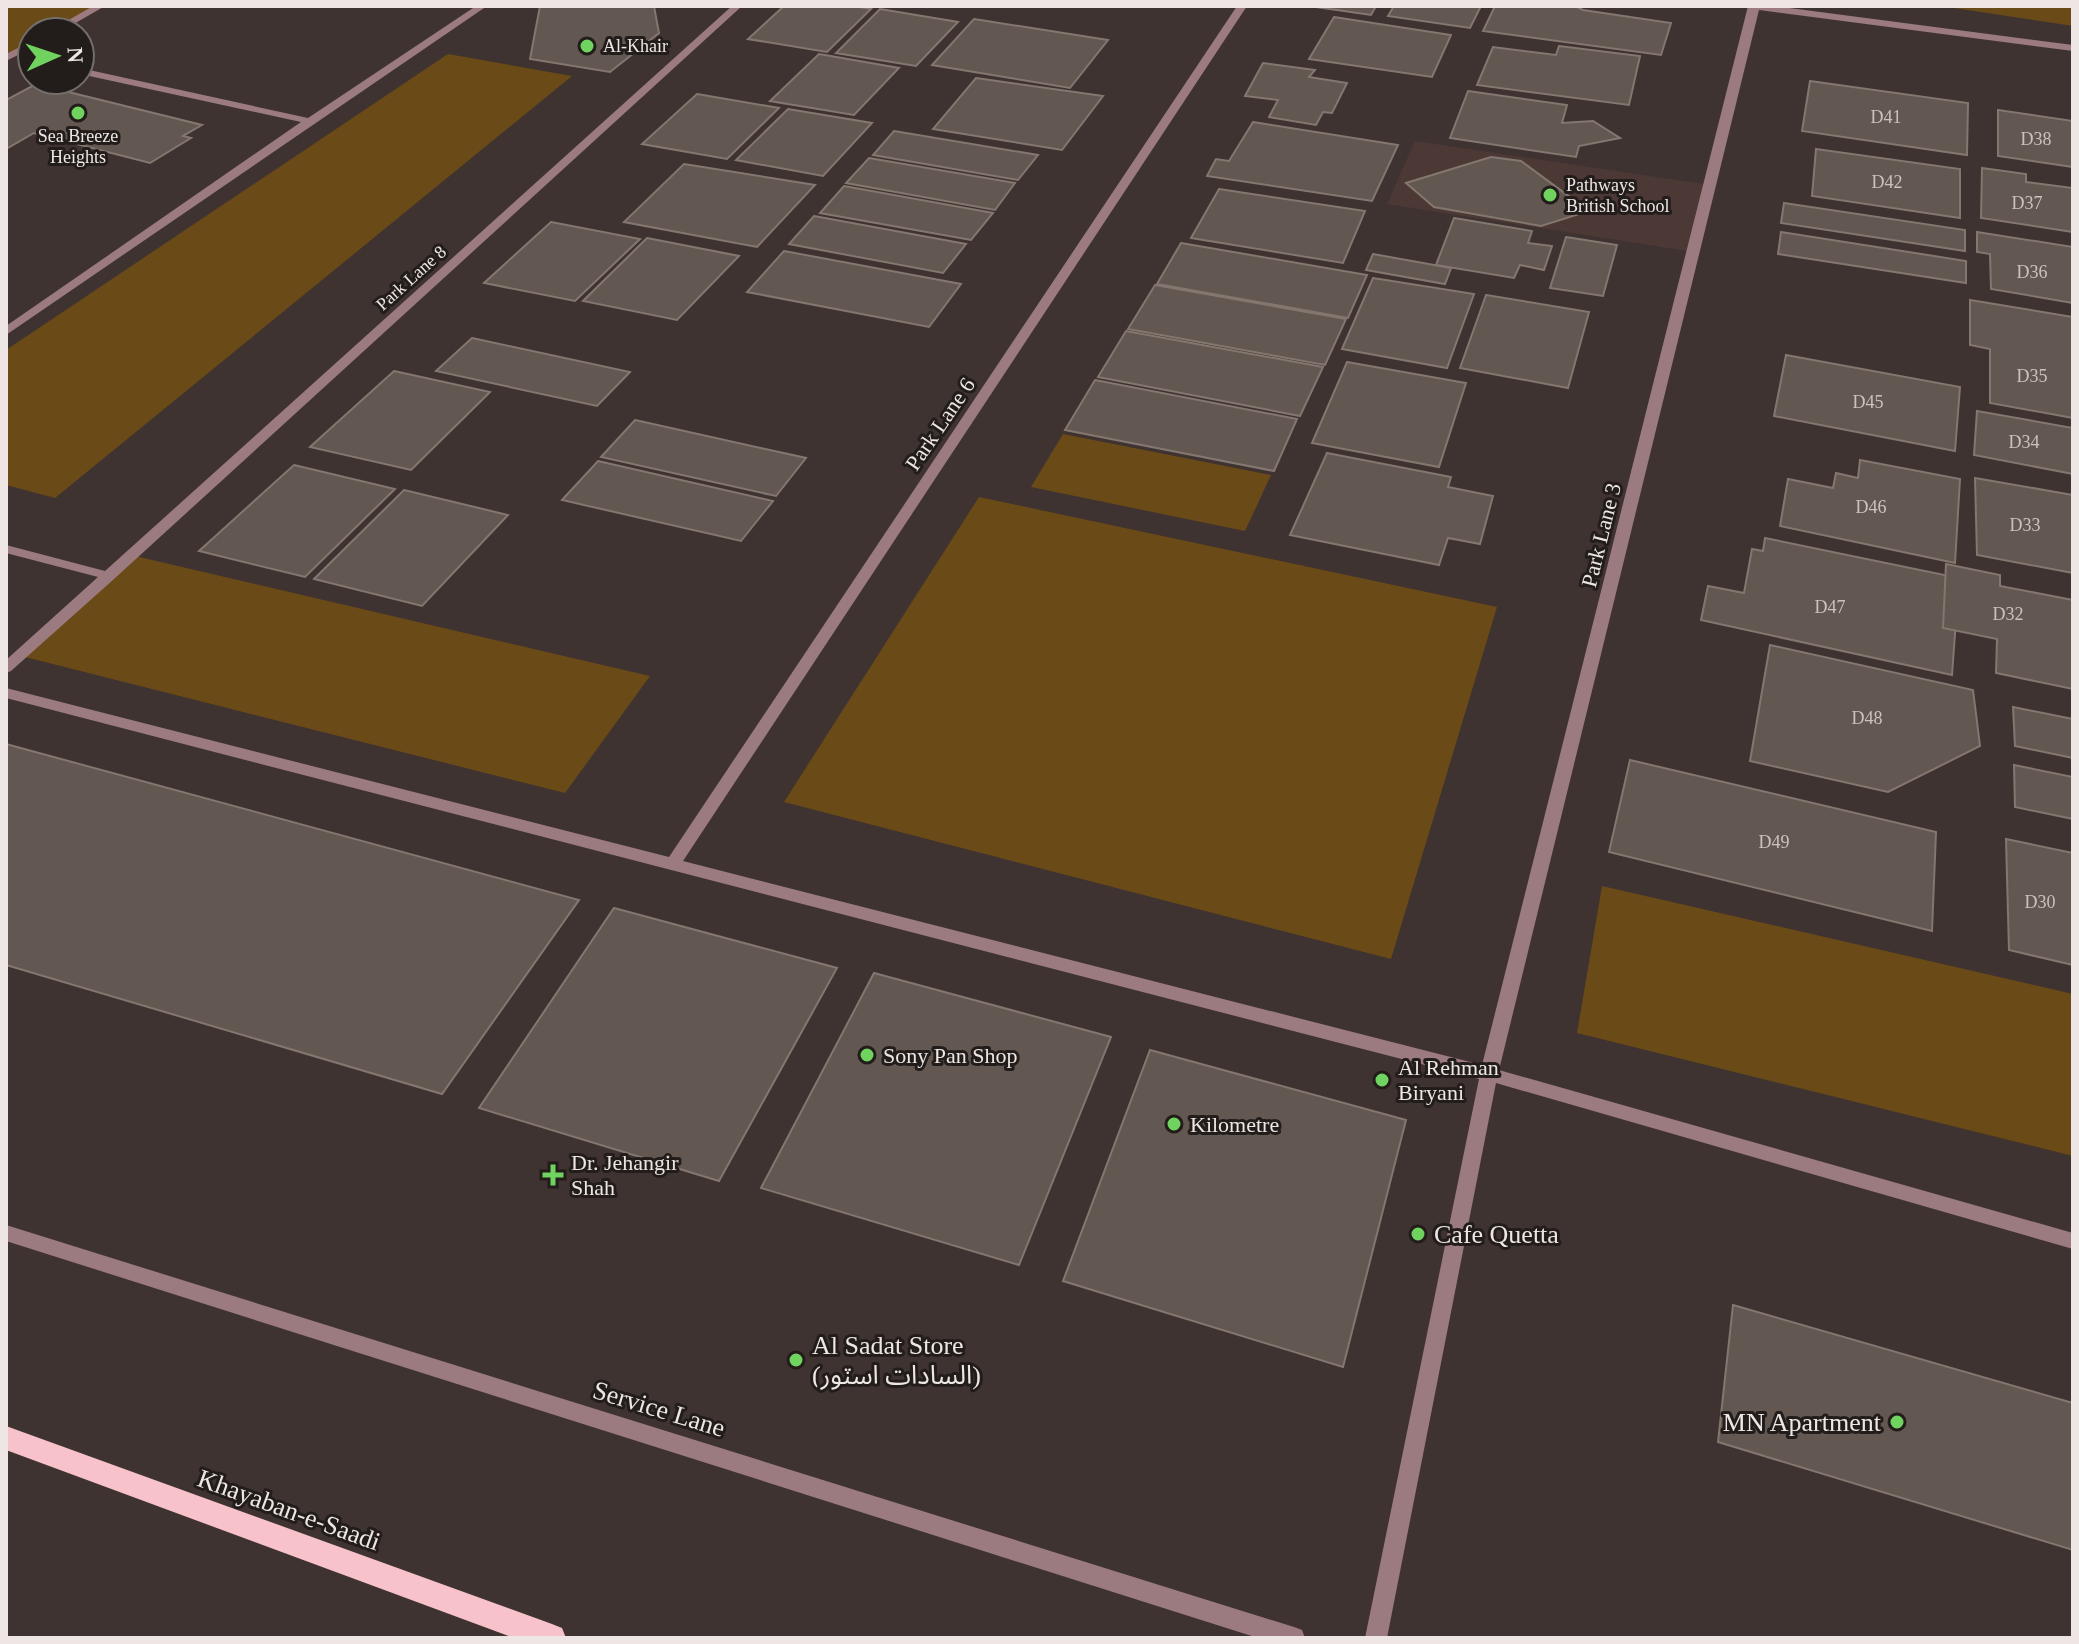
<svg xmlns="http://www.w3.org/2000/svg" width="2079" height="1644" viewBox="0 0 2079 1644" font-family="'Times New Roman','Noto Sans Arabic',serif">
<rect width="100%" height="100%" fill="#3f3331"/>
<polygon fill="#4c3935" points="1415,141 1710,185 1694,252 1387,204"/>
<g fill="#6a4a16">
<polygon points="6,6 96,6 48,32 32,32 32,41 6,55"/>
<polygon points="1954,6 2073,6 2073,26 1954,8"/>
<polygon points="448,54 572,76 55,498 6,485 6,350"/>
<polygon points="1063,434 1271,475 1245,531 1031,487"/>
<polygon points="979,497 1497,607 1391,959 784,802"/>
<polygon points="135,556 650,676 565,793 25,657"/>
<polygon points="1602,886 2073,994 2073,1156 1577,1033"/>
</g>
<g fill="#625751" stroke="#837770" stroke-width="2">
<polygon points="540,6 654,6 659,33 610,72 530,59"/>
<polygon points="784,6 853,6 871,9 827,52 748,39"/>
<polygon points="1309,6 1376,6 1371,15"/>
<polygon points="1394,6 1481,6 1470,28 1388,16"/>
<polygon points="1495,6 1575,6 1583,10 1671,23 1661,55 1483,31"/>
<polygon points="880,9 958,22 916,66 836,53"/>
<polygon points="1334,17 1451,35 1432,77 1309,59"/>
<polygon points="974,19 1108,40 1070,88 932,65"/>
<polygon points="1559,46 1640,56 1629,105 1477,85 1493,47 1556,55"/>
<polygon points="819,54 899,68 854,115 770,101"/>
<polygon points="1263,63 1315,70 1309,77 1347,83 1332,113 1323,112 1316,125 1269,117 1278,100 1245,96"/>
<polygon points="976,78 1103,96 1062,150 933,129"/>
<polygon points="1810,81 1968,103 1967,155 1802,131"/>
<polygon points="36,84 202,125 183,136 191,138 150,163 34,133 6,149 6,100"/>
<polygon points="1468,91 1567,105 1562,123 1593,121 1620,138 1579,146 1576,157 1450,138"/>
<polygon points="697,94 779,108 727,159 642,144"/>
<polygon points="788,109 872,123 823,176 736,160"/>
<polygon points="1998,110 2073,121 2073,167 1998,156"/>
<polygon points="1253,122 1398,145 1372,201 1207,176 1216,159 1229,161"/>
<polygon points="894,131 1038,155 1018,180 873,155"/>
<polygon points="1816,149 1960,169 1960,218 1812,196"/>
<polygon points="1491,157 1521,161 1589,211 1541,226 1434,207 1406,183"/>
<polygon points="869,158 1015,183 995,210 846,183"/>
<polygon points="684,164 815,185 757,247 624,222"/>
<polygon points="1982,168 2026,174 2026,182 2072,188 2073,184 2073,232 1981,218"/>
<polygon points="844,186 993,213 971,240 820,213"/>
<polygon points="1219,189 1365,211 1343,263 1191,238"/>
<polygon points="1784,203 1965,230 1965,251 1781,223"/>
<polygon points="814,216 966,244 943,273 789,244"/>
<polygon points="1454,218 1532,231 1528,243 1552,246 1544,270 1520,265 1514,278 1436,265"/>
<polygon points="551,222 640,239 575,301 484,283"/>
<polygon points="1781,232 1966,261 1966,283 1778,254"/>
<polygon points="1977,232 2073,247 2073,303 1991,289 1990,254 1977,252"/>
<polygon points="1566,237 1617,245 1603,296 1550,288"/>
<polygon points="647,238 739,256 677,320 583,301"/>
<polygon points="1181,243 1367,275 1348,318 1157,284"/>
<polygon points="784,251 961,284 929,327 747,292"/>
<polygon points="1373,254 1451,268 1445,284 1366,270"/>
<polygon points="1373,278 1474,294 1447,368 1342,349"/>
<polygon points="1155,285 1346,319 1325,365 1128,329"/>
<polygon points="1486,295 1589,312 1568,388 1460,368"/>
<polygon points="1970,300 2073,317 2073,418 1990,403 1990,349 1970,345"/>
<polygon points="1126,331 1323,367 1300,416 1098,377"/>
<polygon points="472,338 630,372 597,406 436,371"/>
<polygon points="1786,355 1960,387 1955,451 1774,416"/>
<polygon points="1347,362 1466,383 1439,467 1312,443"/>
<polygon points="394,371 490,392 411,470 310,447"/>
<polygon points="1095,380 1297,419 1274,471 1065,430"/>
<polygon points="1977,411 2073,428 2073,474 1974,455"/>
<polygon points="635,420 806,458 776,496 601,457"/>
<polygon points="1327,453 1451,477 1448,487 1493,496 1480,544 1448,538 1439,565 1290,535"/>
<polygon points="1860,460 1960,479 1955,563 1780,526 1788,479 1833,488 1836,473 1858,478"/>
<polygon points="598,461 773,501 741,541 562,500"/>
<polygon points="294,465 395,489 305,577 199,551"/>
<polygon points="1975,478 2073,495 2073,573 1977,555"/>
<polygon points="404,490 508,515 422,606 314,579"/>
<polygon points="1765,538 1959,578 1952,675 1701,620 1708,586 1744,593 1752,549 1763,551"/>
<polygon points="1946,564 2000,575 2000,586 2073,600 2073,689 1996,673 1997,639 1943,628"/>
<polygon points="1770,645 1973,690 1980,746 1888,792 1750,761"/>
<polygon points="2013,707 2073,719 2073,758 2015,746"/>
<polygon points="6,744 579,900 442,1094 6,965"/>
<polygon points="1630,760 1936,832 1932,931 1609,852"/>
<polygon points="2014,765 2073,777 2073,819 2015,807"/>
<polygon points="2006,839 2073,853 2073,965 2009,950"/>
<polygon points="614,908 837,968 719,1181 479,1108"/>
<polygon points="874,973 1111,1037 1019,1265 761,1188"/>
<polygon points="1150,1050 1406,1120 1343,1367 1063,1281"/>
<polygon points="1733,1305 2073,1403 2073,1550 1718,1442"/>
</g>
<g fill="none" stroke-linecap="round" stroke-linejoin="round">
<polygon fill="#9b7b7f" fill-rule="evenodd" points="6,1225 1294,1627 1302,1630 1305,1638 1258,1638 6,1241"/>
<g fill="#9b7b7f" fill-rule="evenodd">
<polygon points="93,6 105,6 60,32 48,32"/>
<polygon points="476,6 487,6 6,335 6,326 301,122 80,74 80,68 308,118"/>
<polygon points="732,6 742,6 114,579 11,671 6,673 6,660 98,577 6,553 6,545 105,571"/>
<polygon points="1237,6 1247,6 683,861 1482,1065 1748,6 1774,6 2073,45 2073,51 1759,10 1499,1070 2073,1233 2073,1249 1496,1083 1387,1638 1365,1638 1479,1079 6,698 6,688 669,857"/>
<polygon points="32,41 32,48 6,61 6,54"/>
</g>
<polygon fill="#f7c2c9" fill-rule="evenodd" points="6,1426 552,1624 562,1628 566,1638 514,1638 6,1450"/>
</g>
<g fill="#70d35f" stroke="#221c1b" stroke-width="3">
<circle cx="587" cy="46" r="8"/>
<circle cx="78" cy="113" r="8"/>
<circle cx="1550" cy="195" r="8"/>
<circle cx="867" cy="1055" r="8"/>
<circle cx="1382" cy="1080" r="8"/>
<circle cx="1174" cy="1124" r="8"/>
<path d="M549 1163h8v8h8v8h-8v8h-8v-8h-8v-8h8z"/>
<circle cx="1418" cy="1234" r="8"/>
<circle cx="796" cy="1360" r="8"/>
<circle cx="1897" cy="1422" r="8"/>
</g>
<g text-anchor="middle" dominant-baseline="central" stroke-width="6" stroke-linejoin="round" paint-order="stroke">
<g font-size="18" fill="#ede6e4" stroke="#221c1b" text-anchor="start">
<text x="603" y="46">Al-Khair</text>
<text x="78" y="136" text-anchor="middle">Sea Breeze<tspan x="78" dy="21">Heights</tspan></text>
<text x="1566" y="185">Pathways<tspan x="1566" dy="21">British School</tspan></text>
</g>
<g font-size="18" fill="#cac2bf">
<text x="1886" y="117">D41</text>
<text x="2036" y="139">D38</text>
<text x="1887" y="182">D42</text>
<text x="2027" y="203">D37</text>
<text x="2032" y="272">D36</text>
<text x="2032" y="376">D35</text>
<text x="1868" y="402">D45</text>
<text x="2024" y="442">D34</text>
<text x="1871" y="507">D46</text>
<text x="2025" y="525">D33</text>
<text x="1830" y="607">D47</text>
<text x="2008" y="614">D32</text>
<text x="1867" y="718">D48</text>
<text x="1774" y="842">D49</text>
<text x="2040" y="902">D30</text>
</g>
<g font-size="18" fill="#ede6e4" stroke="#221c1b">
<text transform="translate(411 278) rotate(-42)">Park Lane 8</text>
</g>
<g font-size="22" fill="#ede6e4" stroke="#221c1b">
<text transform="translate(940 424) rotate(-56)">Park Lane 6</text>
<text transform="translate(1601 535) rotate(-76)">Park Lane 3</text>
</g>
<g font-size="22" fill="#ede6e4" stroke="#221c1b" text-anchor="start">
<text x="883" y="1055">Sony Pan Shop</text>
<text x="1398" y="1067">Al Rehman<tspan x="1398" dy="25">Biryani</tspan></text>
<text x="1190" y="1124">Kilometre</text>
<text x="571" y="1162">Dr. Jehangir<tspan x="571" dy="25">Shah</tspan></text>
</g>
<g font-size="26" fill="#ede6e4" stroke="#221c1b" text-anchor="start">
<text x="1434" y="1234">Cafe Quetta</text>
<text x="812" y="1345">Al Sadat Store<tspan x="812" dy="30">(السادات اسٽور)</tspan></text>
<text x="1881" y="1422" text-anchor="end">MN Apartment</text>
</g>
<g font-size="26" fill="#ede6e4" stroke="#221c1b">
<text transform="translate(659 1409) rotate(17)">Service Lane</text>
<text transform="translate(289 1510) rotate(20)">Khayaban-e-Saadi</text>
</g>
</g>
<rect width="2079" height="1644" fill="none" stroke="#ede6e4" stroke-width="16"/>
<g transform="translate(56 56) rotate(87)"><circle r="38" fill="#221c1b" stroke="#736d6b" stroke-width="2"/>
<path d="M0-6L14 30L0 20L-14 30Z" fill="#70d35f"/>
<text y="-12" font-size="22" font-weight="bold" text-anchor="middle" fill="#ede6e4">N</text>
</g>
</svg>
